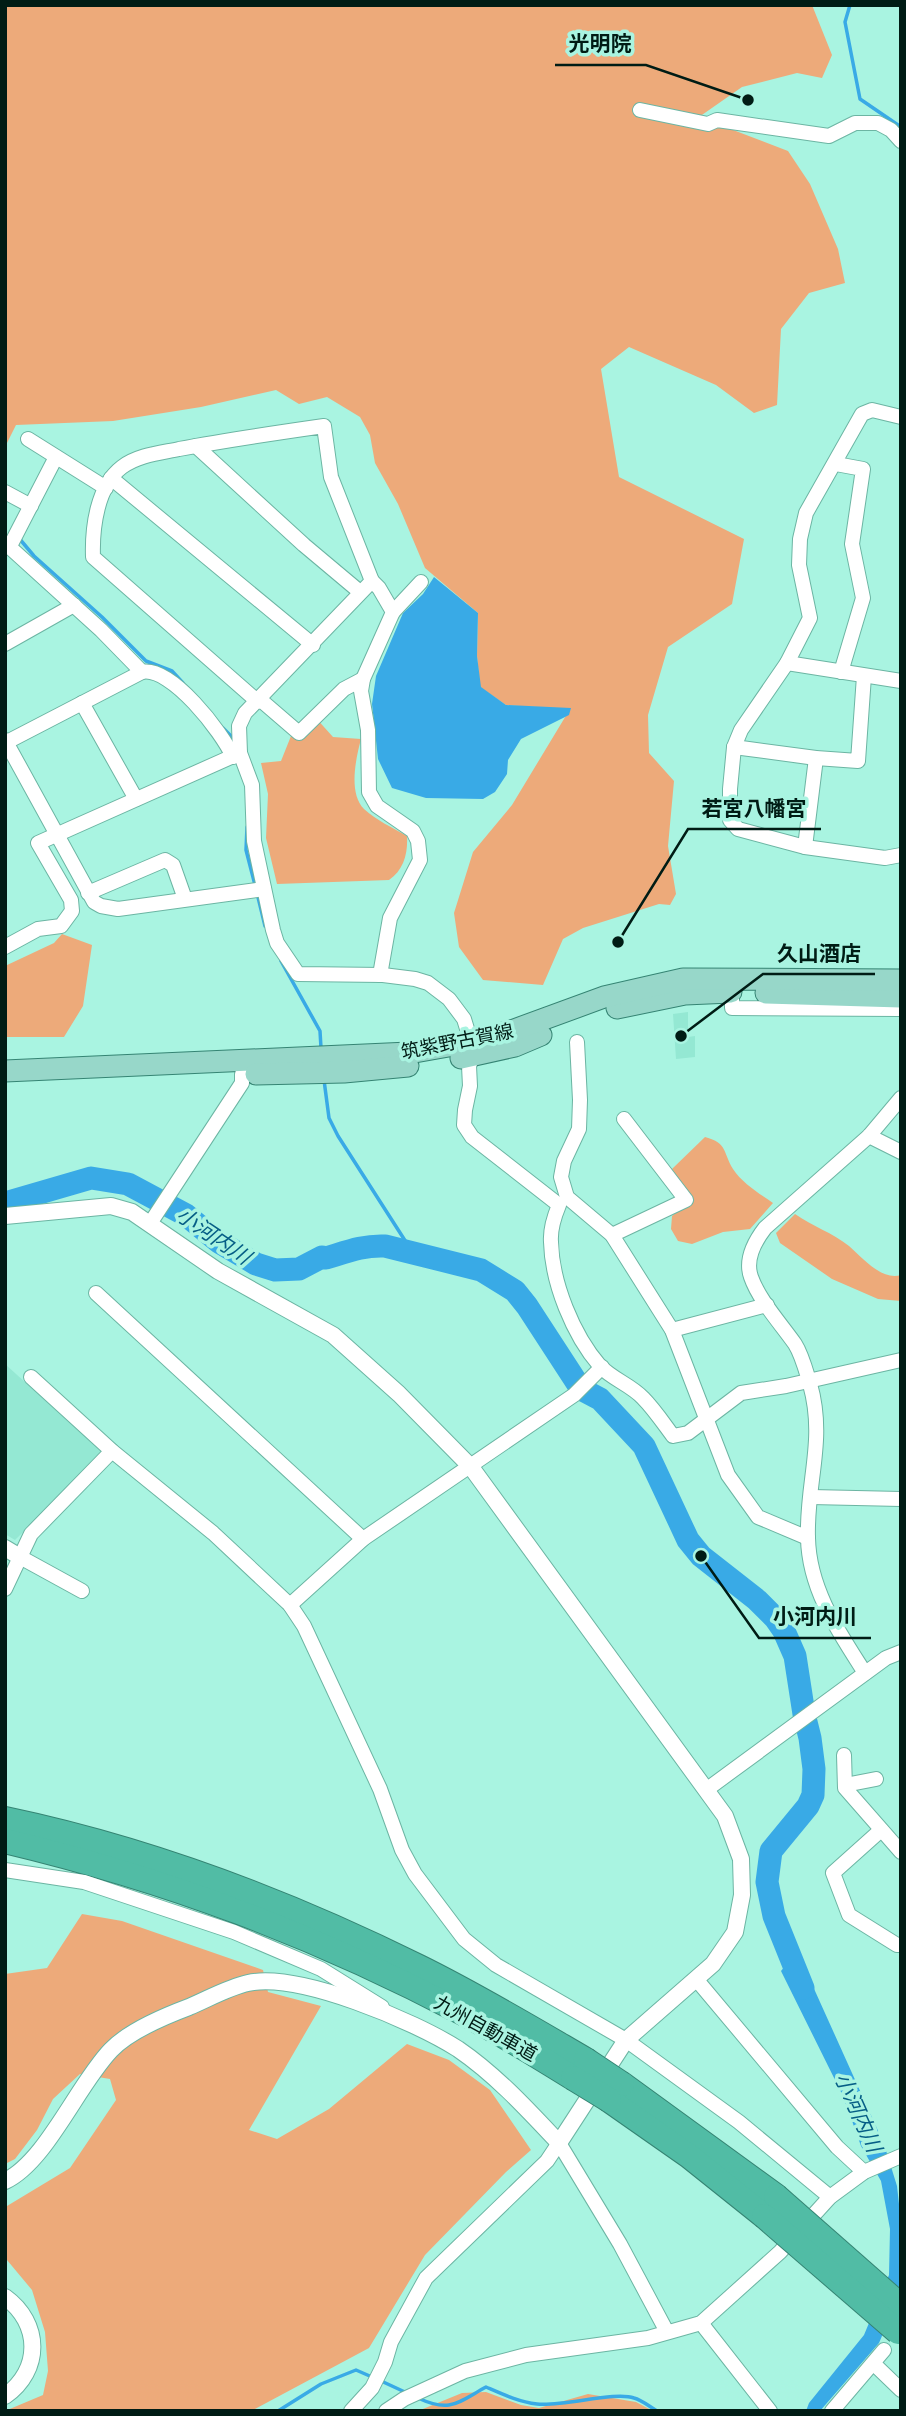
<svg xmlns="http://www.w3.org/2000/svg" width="906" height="2416" viewBox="0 0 906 2416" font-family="'Asap Condensed','Noto Sans JP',sans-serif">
<rect width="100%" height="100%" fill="#a9f4e1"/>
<g fill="#94e8d3">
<polygon points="688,1012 688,1037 695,1036 695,1057 676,1059 673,1014"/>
<polygon points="5,1364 103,1453 15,1540 5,1534"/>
</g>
<g fill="#edaa7a">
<polygon points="5,5 812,5 832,55 822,78 797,73 742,87 699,117 788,151 810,184 838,249 845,283 809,293 781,329 777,405 754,413 716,385 629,347 601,369 619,477 744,539 732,604 668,647 648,715 649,753 674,781 668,846 676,894 670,905 659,904 583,928 563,939 543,985 483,980 459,947 454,913 473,852 512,805 570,709 506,705 480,687 477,656 478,613 425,568 398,504 375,463 370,435 360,417 327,397 299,404 276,390 201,407 113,421 16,425 5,447"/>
<path d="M315,717l18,20 28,2c-5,19 -13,54 3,70 12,11 29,19 43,27 1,17 -3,34 -18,44l-112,4 -11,-46 2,-44 -7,-31 20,-2 10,-25z"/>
<polygon points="62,934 92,945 83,1006 64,1037 5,1037 5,966 54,943"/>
<path d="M705,1137c23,6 18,16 28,32 9,14 27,25 40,34l-23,26 -27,3 -31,12 -14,-3 -7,-12 1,-13 21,-16 -21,-31z"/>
<path d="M795,1214c17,12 38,19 54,32 13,11 32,35 52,29v26l-23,-2 -46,-20 -52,-36 -4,-10z"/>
<polygon points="82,1914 122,1921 263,1970 268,1992 321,2006 249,2130 277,2139 329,2109 407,2044 449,2060 490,2090 531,2150 506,2172 425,2255 369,2348 251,2411 5,2411 43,2395 48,2371 45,2332 32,2290 7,2260 5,2254 7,2206 70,2168 116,2100 110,2079 80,2074 53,2099 37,2130 15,2159 5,2164 5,1974 47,1968"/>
<polygon points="486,2392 521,2405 539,2408 588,2394 636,2402 653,2411 418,2411 462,2393"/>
</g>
<g fill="#39aae6">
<polygon points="434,577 478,613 477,656 481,687 506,705 571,708 569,715 521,739 508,760 507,774 495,792 483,799 426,798 392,788 378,759 372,704 376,676 403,613 423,594"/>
<polygon points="797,1951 884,2144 897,2186 901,2222 901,2291 879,2343 820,2411 806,2411 809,2403 864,2335 889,2275 890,2229 881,2181 861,2146 843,2096 781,1971"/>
</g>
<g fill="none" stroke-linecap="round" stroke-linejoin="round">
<g stroke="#39aae6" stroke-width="3.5">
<polyline points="850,5 845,22 860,99 901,127"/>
<polyline points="18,537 34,556 102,617 146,661 172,671 183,683"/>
<polyline points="223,728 232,737 233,745"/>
<polyline points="247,827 246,850 255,885"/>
<polyline points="257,893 265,926"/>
<polyline points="281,961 320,1031 321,1048"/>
<polyline points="324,1080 329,1118 338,1136 413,1253"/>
<polyline points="379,2380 407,2393"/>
<path d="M418,2398c32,15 39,5 68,-11 16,7 33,15 51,17 26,3 78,-13 97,-6 8,2 16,9 23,13"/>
<polyline points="278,2411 321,2384 356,2370 372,2377"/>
</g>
<path stroke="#39aae6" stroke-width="23" d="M5,1203l86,-25 37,6 58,31 33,27 37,22 19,6 24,-1 23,-12 4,1c20,-6 37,-13 59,-12l96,24 34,21 12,15 54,83 19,10 44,47 44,94 13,16 56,44 18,18 9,13 11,25 9,58 6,24 4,31 -1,26 -5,11 -37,45 -4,31 7,34 29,72"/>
<g stroke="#6cb5a3" stroke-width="16">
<g id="minor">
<polyline points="640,110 708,124 717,120 829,136 855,123 878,123 891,130 901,141"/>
<polyline points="901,417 872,410 862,414 806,513 800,539 799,565 810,618 787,663 741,730 734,747 730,789 730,820 738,829 805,847 885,858 901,855"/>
<polyline points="28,439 106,488"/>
<polyline points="196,446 304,545 360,592"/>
<polyline points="836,464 863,469 852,544 863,598 841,672"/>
<polyline points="111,478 313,645"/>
<polyline points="5,492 31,506"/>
<polyline points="5,543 101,630 142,672"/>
<polyline points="10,546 56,457"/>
<polyline points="372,581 379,588 393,612 363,679 361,691 368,730 369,792 377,806 413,831 418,841 420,860 390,918 380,975"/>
<polyline points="393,612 421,582"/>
<polyline points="5,644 74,605"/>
<polyline points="787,663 901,681"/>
<path d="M363,679l-19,10 -45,44 -36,-31 -6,-1 -164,-144c-1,-29 4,-71 29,-90 16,-12 38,-14 57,-18 48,-9 96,-16 145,-23l7,51 41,104 -127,132 -6,13 1,27 12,32 2,56 19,89 4,13 21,31 85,1 32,4 13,4 21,16 15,20 7,23 2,14 -4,10 1,20 -5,24 -1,15 8,12 87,68c-5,12 -9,24 -8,37 1,41 22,93 49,124 12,13 31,19 43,32 11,11 21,26 30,38l15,-3 53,-40 45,-7 115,-26"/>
<polyline points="82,703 136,799"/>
<polyline points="5,740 94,902 101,906 118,909 264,889"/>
<path d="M5,743l137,-71c29,-6 80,60 91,85"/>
<polyline points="734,747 816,758 858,761 864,676"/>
<polyline points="805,847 816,758"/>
<polyline points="88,893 165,860 173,865 185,899"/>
<polyline points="5,947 38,929 61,926 72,911 71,900 38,843 240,753"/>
<polyline points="732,992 732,1008 901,1009"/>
<polyline points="577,1042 580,1100 579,1129 564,1161 561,1177 567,1197 612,1235 672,1330 728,1475 758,1517 808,1538"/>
<polyline points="869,1136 901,1152"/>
<polyline points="151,1222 242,1083 242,1074"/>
<polyline points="612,1235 686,1200 624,1119"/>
<polyline points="96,1293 363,1539"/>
<polyline points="672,1330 767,1305"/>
<polyline points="31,1377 112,1451 213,1533 290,1605 304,1626 380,1789 402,1850 415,1874 464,1939 496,1965 626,2040 739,2122 830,2197"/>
<polyline points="811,1497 901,1499"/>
<polyline points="20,1557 82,1591"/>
<polyline points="5,1589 31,1534 112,1451"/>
<polyline points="290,1605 363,1539 574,1395 602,1367"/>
<path d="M865,1673c-27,-42 -56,-84 -57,-135 -2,-56 18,-97 2,-154 -4,-13 -8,-29 -15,-40 -14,-20 -36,-44 -44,-67 -6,-17 4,-36 14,-49l104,-92 32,-38"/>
<polyline points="844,1755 845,1788 901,1852"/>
<polyline points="845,1785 876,1779"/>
<polyline points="706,1790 886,1658 901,1652"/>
<polyline points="881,1830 833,1873 849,1915 897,1945 901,1945"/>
<polyline points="5,1870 84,1882 234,1932 321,1969 382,2007"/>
<polyline points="696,1979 837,2147 864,2172"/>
<polyline points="701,2323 770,2411"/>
<polyline points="874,2364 901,2390"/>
<polyline points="351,2411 372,2388 385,2362 391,2342 426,2278 547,2161 559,2143 620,2244 667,2332"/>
<polyline points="386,2411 404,2399 465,2371 526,2355 648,2338 701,2323 780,2252 830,2197 864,2172 901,2156"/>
<polyline points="832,2411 884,2350"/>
</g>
</g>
<g stroke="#6cb5a3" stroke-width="18">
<g id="tertiary">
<path d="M5,1216l106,-10 21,6 86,59 115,64 66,59 72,73 254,349 16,43 1,36 -7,37 -22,32 -87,76 -67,103c-31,-33 -63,-68 -101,-94 -44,-28 -159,-77 -210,-66 -19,4 -40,16 -59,24 -24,9 -60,24 -78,43 -33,34 -65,112 -106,131"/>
<polyline points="5,1548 20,1557"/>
<path d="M5,2297c36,26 37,73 0,99"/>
</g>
</g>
<g stroke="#358473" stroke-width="23">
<g id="primary">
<polyline points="766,993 901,997"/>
<polyline points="617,1008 685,994 731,992"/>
<polyline points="461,1058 515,1046 541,1035"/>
<polyline points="5,1071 409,1053 471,1042 514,1030 604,997 683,979 901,980"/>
<polyline points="256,1074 344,1072 408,1066"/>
</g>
</g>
<g stroke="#358473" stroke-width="26">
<g id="motorway">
<path d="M5,1819c143,30 283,83 414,148 57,28 112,61 167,93"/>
<path d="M5,1841c164,39 309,94 458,172 38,20 74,43 110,65"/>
<polyline points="622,2084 776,2196"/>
<polyline points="609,2100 689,2156 764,2216"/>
</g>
</g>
<use href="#minor" stroke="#fff" stroke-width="14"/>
<use href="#tertiary" stroke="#fff" stroke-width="16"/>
<use href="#primary" stroke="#97d7c9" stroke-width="21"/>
<use href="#motorway" stroke="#51bca5" stroke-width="24"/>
<g stroke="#358473" stroke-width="26" stroke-linecap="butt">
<g id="motorway-bridge">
<polyline points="586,2060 622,2084"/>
<polyline points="573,2078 609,2100"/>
<polyline points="776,2196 901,2306"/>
<polyline points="764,2216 898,2332"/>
</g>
</g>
<use href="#motorway-bridge" stroke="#51bca5" stroke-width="24"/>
</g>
<g text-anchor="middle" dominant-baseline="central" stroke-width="7" stroke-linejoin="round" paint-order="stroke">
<g font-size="19" fill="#001c15" stroke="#a9f4e1">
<text transform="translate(457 1041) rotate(-11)">筑紫野古賀線</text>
<text transform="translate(486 2028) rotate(29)">九州自動車道</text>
</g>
<g font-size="21" font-style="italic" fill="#065e86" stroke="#a9f4e1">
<text transform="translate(214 1235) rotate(34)">小河内川</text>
<text transform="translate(859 2112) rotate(66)">小河内川</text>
</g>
</g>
<path fill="none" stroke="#001c15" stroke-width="2.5" d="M748 100L646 65H555M618 942L688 829H821M681 1036L763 974H875M701 1556L759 1638H871"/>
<g fill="#001c15" stroke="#a9f4e1" stroke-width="2.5">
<circle cx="748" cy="100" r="7"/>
<circle cx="618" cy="942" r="7"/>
<circle cx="681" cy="1036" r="7"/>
<circle cx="701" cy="1556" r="7"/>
</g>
<g font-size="21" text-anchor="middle" font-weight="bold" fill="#001c15" stroke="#a9f4e1" stroke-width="7" stroke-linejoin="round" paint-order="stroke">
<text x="600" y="51">光明院</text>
<text x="754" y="816">若宮八幡宮</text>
<text x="819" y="961">久山酒店</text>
<text x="815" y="1624">小河内川</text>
</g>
<rect width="906" height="2416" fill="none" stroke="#001c15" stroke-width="14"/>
</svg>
